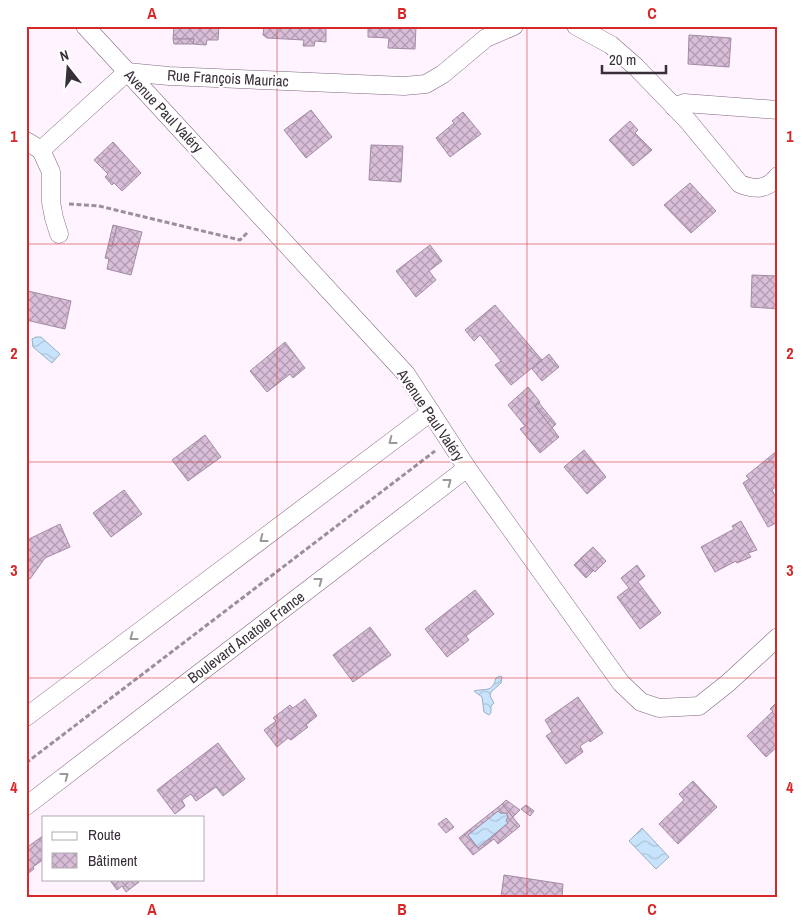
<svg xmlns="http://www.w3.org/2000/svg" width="804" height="923" viewBox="0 0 804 923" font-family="'Archivo Narrow',sans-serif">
<defs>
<pattern id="water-waves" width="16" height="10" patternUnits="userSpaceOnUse" patternTransform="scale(1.25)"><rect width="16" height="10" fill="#c7e4fc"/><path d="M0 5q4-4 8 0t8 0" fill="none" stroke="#acc4d9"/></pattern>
<pattern id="building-cross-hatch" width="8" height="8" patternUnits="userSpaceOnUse" patternTransform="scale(1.25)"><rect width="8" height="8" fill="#d8bed8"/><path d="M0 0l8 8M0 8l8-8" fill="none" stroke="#b09bb0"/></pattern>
</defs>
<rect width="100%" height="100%" fill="#fef3fe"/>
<g fill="url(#water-waves)" stroke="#9caec2">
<polygon points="36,337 41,337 60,354 52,363 33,347 32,339"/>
<path d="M500,676l2,1 -1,6 -10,9 -1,4 4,7 -3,3v7l-2,2 -5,-3 -2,-15 -8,-6c12,-3 18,2 22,-13z"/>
<polygon points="498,811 500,813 506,813 508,817 506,821 508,823 478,848 468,835"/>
<polygon points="642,828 669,857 656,869 629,841"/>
</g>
<g fill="url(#building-cross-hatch)" stroke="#a38ba4" fill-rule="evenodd">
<polygon points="174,26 219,26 218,40 207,40 206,45 193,44 194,39 173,39"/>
<polygon points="264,26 326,26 326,42 315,41 314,46 303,46 304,40 267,38 263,35"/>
<polygon points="368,26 416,26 415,49 388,48 389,38 368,37"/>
<polygon points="689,35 731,38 729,67 688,64"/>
<polygon points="173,39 194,39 193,44 174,44"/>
<polygon points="311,110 332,137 306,158 284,130"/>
<polygon points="463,112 481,134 450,157 436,138 454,123 452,121"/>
<polygon points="630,121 638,130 635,133 652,150 633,166 609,140"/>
<polygon points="113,142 141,173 122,191 114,183 112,185 105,177 108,174 94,160"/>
<polygon points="371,145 403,146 401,182 369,180"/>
<polygon points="690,183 716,211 691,233 664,205"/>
<polygon points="113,225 117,226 112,246 108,246"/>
<polygon points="117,226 142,232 131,275 107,269 109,259 105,258 108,246 112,246"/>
<polygon points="430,245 442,261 429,271 436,280 416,297 396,271"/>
<polygon points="752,275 778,276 778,309 751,307"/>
<polygon points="28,291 71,301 65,329 26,320 26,298"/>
<polygon points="495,305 542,360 511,385 495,365 501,361 480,335 474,341 465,330"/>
<polygon points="285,342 305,368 293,378 290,374 267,392 250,371"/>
<polygon points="549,354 559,367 542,381 532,369"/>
<polygon points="528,387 540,402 535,406 559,437 540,453 520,429 525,426 508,405"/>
<polygon points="539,403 556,424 552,428 535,406"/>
<polygon points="205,435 221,457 188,481 172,460"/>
<polygon points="584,450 606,477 587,494 564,467"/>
<polygon points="778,450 778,485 772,490 778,501 778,522 768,527 743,483 749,479 746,476"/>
<polygon points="124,490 142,514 111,537 93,513"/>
<polygon points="741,521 757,550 748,553 751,557 737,563 736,561 715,572 701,547 734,529 732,526"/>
<polygon points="60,524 70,547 45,558 30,579 26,576 26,542 29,539"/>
<polygon points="593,547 606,561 595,572 581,558"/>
<polygon points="581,558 593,571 586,578 574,565"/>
<polygon points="637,565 645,576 638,582 661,613 640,629 617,597 629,588 621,578"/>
<polygon points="475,590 494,614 466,636 469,640 447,657 425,629"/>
<polygon points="370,627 391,655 353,682 333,655"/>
<polygon points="578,697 603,733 590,742 589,740 580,746 583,752 566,764 546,736 552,732 545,720"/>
<polygon points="305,699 317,716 306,725 308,727 291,740 288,738 277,747 264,730 276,721 273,718 290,705 293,708"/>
<polygon points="778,701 778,746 766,757 747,736 773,711 770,709"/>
<polygon points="218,743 245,779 223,796 216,787 196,801 191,794 182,800 185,806 175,814 157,790"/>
<polygon points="693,781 717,807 678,844 659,824 684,800 679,794"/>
<polygon points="506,800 520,810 513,817 502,804"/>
<path d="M502,804l18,22 -22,18 -4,-5 -21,16 -14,-17zM498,811l2,2h6l2,4 -2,4 2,2 -30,25 -10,-13z"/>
<polygon points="526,805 534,811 530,816 521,809"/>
<polygon points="446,818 454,827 446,833 438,824"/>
<polygon points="44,835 44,859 33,867 34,869 26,875 26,848"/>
<polygon points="504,875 563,884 562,897 501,897"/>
<polygon points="109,879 137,879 139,882 126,892 122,886 117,890"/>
</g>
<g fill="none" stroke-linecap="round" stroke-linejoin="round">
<g stroke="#7e677e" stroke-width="19">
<g id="minor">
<polyline points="85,26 406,374 467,468 621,683 641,702 659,708 699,706 728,683 778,637"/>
<path d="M576,26l35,19 25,22 52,54 52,63c15,6 27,6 38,-8"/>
<polyline points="674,107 684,103 778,110"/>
<polyline points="26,141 41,150"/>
<polyline points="59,234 54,218 51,202 51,172 41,150 127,72 169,76 404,86 426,84 443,74 486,38 514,26"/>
<polyline points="26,717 431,412"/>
<polyline points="26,806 467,468"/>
</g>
</g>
<g stroke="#9a909a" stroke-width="3" stroke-dasharray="5 2.5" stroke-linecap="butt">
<polyline points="69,204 99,206 240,240 248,232"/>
<polyline points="26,763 435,451"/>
</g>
<use href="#minor" stroke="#fff" stroke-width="18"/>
</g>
<defs><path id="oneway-chevron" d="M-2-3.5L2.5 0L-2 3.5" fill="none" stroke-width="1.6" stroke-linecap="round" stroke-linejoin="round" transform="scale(1.25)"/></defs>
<g stroke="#9c979c">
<use href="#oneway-chevron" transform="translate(392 441) rotate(143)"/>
<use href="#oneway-chevron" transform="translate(448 482) rotate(-37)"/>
<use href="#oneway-chevron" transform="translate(263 539) rotate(143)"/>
<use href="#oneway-chevron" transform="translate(319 581) rotate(-37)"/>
<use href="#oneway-chevron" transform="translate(133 637) rotate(143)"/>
<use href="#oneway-chevron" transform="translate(65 776) rotate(-37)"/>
</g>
<path fill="none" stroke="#d62828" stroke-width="1" stroke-opacity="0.55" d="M277,26v871M527,26v871M26,244h752M26,462h752M26,678h752"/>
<g text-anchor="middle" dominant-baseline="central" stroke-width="4.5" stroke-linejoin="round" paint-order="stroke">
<g font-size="15" fill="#392f39" stroke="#fff">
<text transform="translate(228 78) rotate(3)">Rue François Mauriac</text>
<text transform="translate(164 111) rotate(47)">Avenue Paul Valéry</text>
<text transform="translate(431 415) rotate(56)">Avenue Paul Valéry</text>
<text transform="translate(246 637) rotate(-37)">Boulevard Anatole France</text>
</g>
</g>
<rect width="804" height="923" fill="none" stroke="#ffffff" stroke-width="55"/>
<rect x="42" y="816" width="162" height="65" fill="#ffffff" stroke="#b0acb0"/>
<rect x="52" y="832" width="25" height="8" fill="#ffffff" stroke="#b0acb0"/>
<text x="88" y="840" font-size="15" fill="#392f39">Route</text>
<rect x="52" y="853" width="25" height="15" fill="url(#building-cross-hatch)" stroke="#b0acb0"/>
<text x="88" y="866" font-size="15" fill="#392f39">Bâtiment</text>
<g transform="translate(68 68) rotate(343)" stroke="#ffffff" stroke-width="4" paint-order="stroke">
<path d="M0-4L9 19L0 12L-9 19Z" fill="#392f39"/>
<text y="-8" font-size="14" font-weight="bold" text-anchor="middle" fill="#392f39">N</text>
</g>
<path d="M602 65v8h64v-8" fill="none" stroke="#392f39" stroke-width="2.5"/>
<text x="609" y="65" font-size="15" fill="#392f39" stroke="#ffffff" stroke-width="4" paint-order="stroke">20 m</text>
<rect x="28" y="28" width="748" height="868" fill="none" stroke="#d62828" stroke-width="2"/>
<g font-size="16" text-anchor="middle" font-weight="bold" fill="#d62828">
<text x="152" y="19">A</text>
<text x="402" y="19">B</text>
<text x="652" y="19">C</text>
<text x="14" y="142">1</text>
<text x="790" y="142">1</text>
<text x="14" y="359">2</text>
<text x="790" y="359">2</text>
<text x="14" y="576">3</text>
<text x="790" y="576">3</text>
<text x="14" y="793">4</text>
<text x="790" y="793">4</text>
<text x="152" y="915">A</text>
<text x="402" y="915">B</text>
<text x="652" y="915">C</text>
</g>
</svg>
